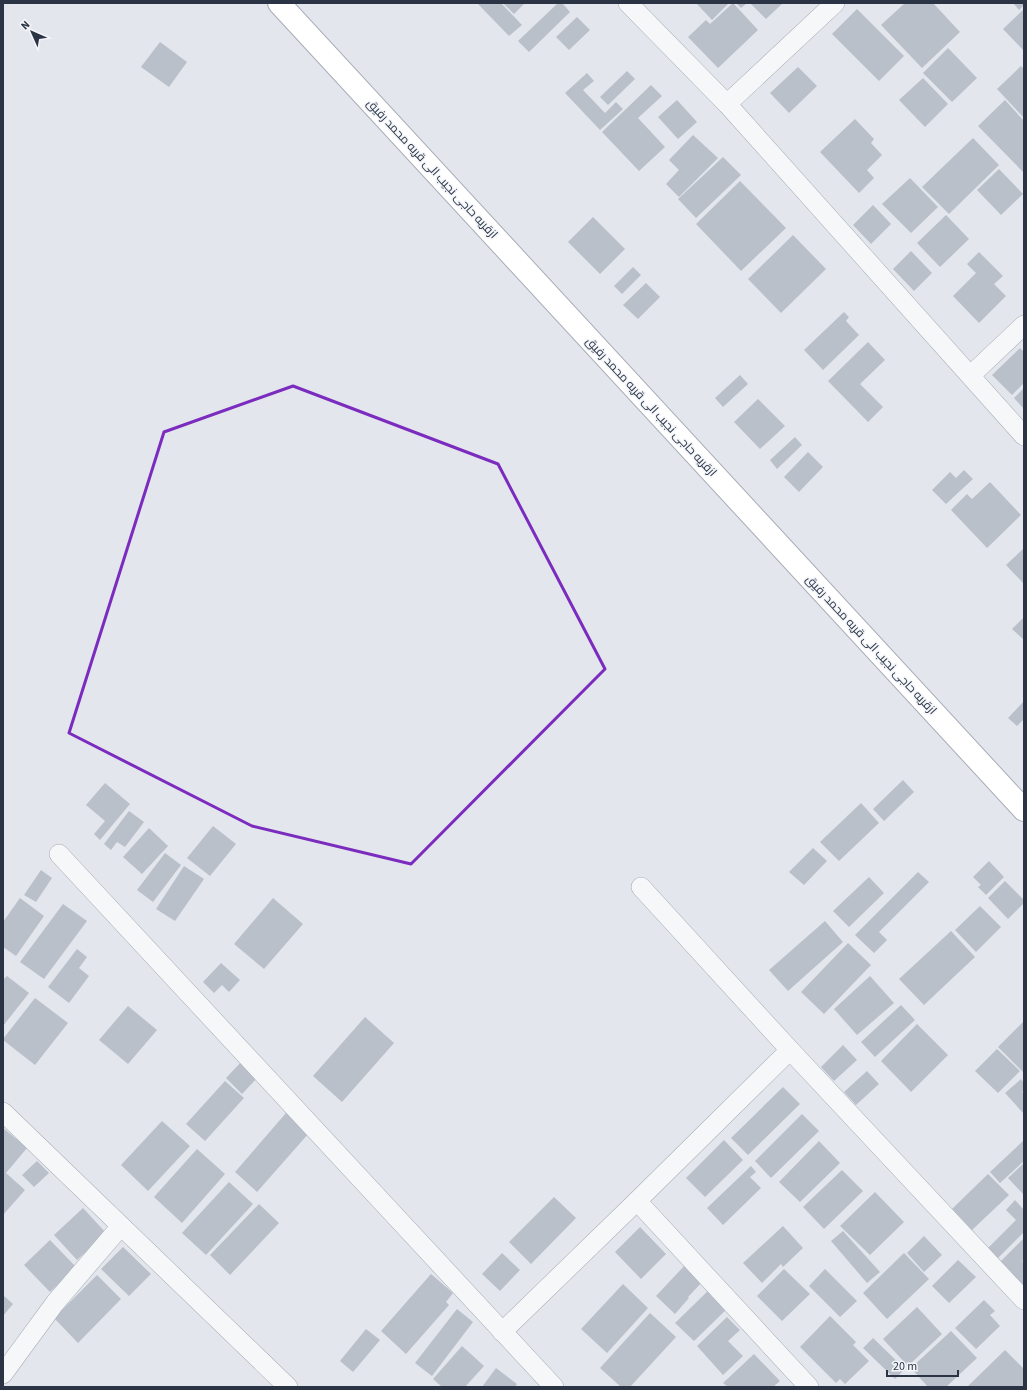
<svg xmlns="http://www.w3.org/2000/svg" width="1027" height="1390" viewBox="0 0 1027 1390" font-family="'Source Sans 3',Cairo,sans-serif">
<rect width="100%" height="100%" fill="#e3e6ec"/>
<g fill="#bac0ca">
<polygon points="477,3 501,3 522,25 509,36"/>
<polygon points="503,3 525,3 514,14"/>
<polygon points="558,3 562,3 570,12 529,52 518,41"/>
<polygon points="696,3 729,3 712,20"/>
<polygon points="733,3 758,30 718,68 688,37 706,20 710,24"/>
<polygon points="736,3 747,3 741,8"/>
<polygon points="750,3 783,3 766,19"/>
<polygon points="905,3 933,3 960,32 922,68 881,25"/>
<polygon points="1013,3 1024,3 1024,5 1019,10"/>
<polygon points="857,9 904,56 879,81 832,34"/>
<polygon points="1024,9 1024,51 1003,29"/>
<polygon points="577,17 590,30 569,50 556,37"/>
<polygon points="160,42 187,62 169,87 141,67"/>
<polygon points="948,48 977,78 952,102 923,73"/>
<polygon points="1021,66 1024,69 1024,118 997,89"/>
<polygon points="798,67 817,86 789,113 770,93"/>
<polygon points="627,71 635,79 608,105 600,97"/>
<polygon points="587,73 594,81 583,90 605,113 616,102 623,109 600,130 565,93"/>
<polygon points="923,78 948,104 925,127 899,100"/>
<polygon points="651,85 662,96 638,118 665,147 639,171 602,132"/>
<polygon points="677,100 697,122 678,139 658,117"/>
<polygon points="1005,100 1024,121 1024,173 978,126"/>
<polygon points="855,119 874,139 871,143 882,155 867,170 874,178 859,193 820,152"/>
<polygon points="693,135 718,158 679,197 666,184 679,170 669,160"/>
<polygon points="973,138 999,165 949,214 922,187"/>
<polygon points="723,157 741,175 696,218 678,199"/>
<polygon points="999,169 1023,194 1001,215 977,190"/>
<polygon points="910,178 938,207 911,233 882,204"/>
<polygon points="740,181 786,228 741,271 696,224"/>
<polygon points="873,205 891,224 871,244 853,225"/>
<polygon points="946,215 969,239 940,267 917,243"/>
<polygon points="593,217 625,249 600,274 568,242"/>
<polygon points="793,235 826,269 781,313 748,279"/>
<polygon points="911,251 932,273 914,291 893,269"/>
<polygon points="979,252 1003,276 994,284 1006,296 979,323 953,296 976,273 967,264"/>
<polygon points="633,267 641,275 622,294 614,286"/>
<polygon points="646,283 660,297 638,319 623,305"/>
<polygon points="844,312 849,317 846,321 859,335 823,370 804,350"/>
<polygon points="868,342 885,360 860,384 883,407 868,422 828,381"/>
<polygon points="1020,348 1024,352 1024,383 1012,395 992,375"/>
<polygon points="740,375 748,384 723,407 715,398"/>
<polygon points="1024,388 1024,409 1014,398"/>
<polygon points="758,399 785,426 760,449 734,422"/>
<polygon points="795,437 802,445 777,469 770,460"/>
<polygon points="808,452 823,467 799,492 784,477"/>
<polygon points="964,470 973,479 946,504 932,490 950,472 956,478"/>
<polygon points="990,482 1021,515 987,548 951,510 967,494 972,499"/>
<polygon points="1024,548 1024,584 1006,565"/>
<polygon points="1024,617 1024,640 1012,629"/>
<polygon points="1024,701 1024,719 1017,726 1008,718"/>
<polygon points="903,780 914,792 884,821 873,809"/>
<polygon points="105,783 130,804 100,840 94,834 105,821 86,805"/>
<polygon points="861,803 879,823 839,861 820,842"/>
<polygon points="129,811 144,822 125,847 117,842 111,850 104,844"/>
<polygon points="213,826 236,844 210,876 187,858"/>
<polygon points="149,828 168,846 142,874 123,857"/>
<polygon points="813,848 827,861 804,885 789,872"/>
<polygon points="165,853 181,865 153,902 137,890"/>
<polygon points="989,861 1004,877 986,895 978,887 981,885 973,877"/>
<polygon points="184,866 204,879 175,921 156,909"/>
<polygon points="41,870 52,878 36,902 24,895"/>
<polygon points="918,872 929,882 879,932 887,940 874,953 855,935"/>
<polygon points="869,877 884,893 849,927 833,911"/>
<polygon points="1005,881 1024,900 1024,903 1008,919 988,898"/>
<polygon points="20,898 44,916 16,956 3,947 3,922"/>
<polygon points="273,898 303,924 264,969 234,944"/>
<polygon points="63,904 87,921 44,979 20,962"/>
<polygon points="980,906 1001,927 976,952 955,930"/>
<polygon points="825,921 843,942 788,991 769,970"/>
<polygon points="951,931 975,957 924,1005 899,979"/>
<polygon points="848,943 871,965 824,1014 801,992"/>
<polygon points="77,949 87,957 79,968 89,976 69,1003 48,987"/>
<polygon points="221,963 240,980 229,992 222,985 214,993 203,982"/>
<polygon points="7,976 29,993 3,1026 3,980"/>
<polygon points="870,976 894,1003 857,1035 834,1009"/>
<polygon points="35,998 68,1023 35,1065 3,1040 3,1039"/>
<polygon points="901,1005 915,1020 875,1057 861,1042"/>
<polygon points="128,1006 157,1030 128,1064 99,1040"/>
<polygon points="365,1017 394,1043 342,1102 313,1076"/>
<polygon points="1023,1022 1024,1023 1024,1073 998,1047"/>
<polygon points="917,1024 948,1055 911,1092 881,1061"/>
<polygon points="843,1045 857,1060 834,1081 821,1067"/>
<polygon points="997,1049 1020,1071 998,1093 975,1071"/>
<polygon points="244,1059 260,1075 242,1094 226,1078"/>
<polygon points="867,1071 879,1084 856,1105 844,1092"/>
<polygon points="1021,1079 1024,1083 1024,1090 1022,1092 1024,1094 1024,1114 1005,1093"/>
<polygon points="225,1081 244,1098 205,1141 186,1124"/>
<polygon points="783,1087 800,1104 748,1155 731,1138"/>
<polygon points="286,1113 309,1133 257,1192 235,1172"/>
<polygon points="802,1114 819,1131 771,1178 755,1161"/>
<polygon points="162,1121 190,1146 148,1191 121,1165"/>
<polygon points="3,1128 27,1148 6,1173 25,1190 3,1215"/>
<polygon points="724,1140 743,1160 705,1197 686,1178"/>
<polygon points="1024,1140 1024,1161 1000,1183 990,1172"/>
<polygon points="819,1141 840,1163 800,1202 779,1182"/>
<polygon points="197,1149 225,1174 182,1223 154,1197"/>
<polygon points="37,1161 49,1173 34,1187 22,1175"/>
<polygon points="1024,1163 1024,1193 1023,1194 1008,1178"/>
<polygon points="751,1166 756,1172 750,1177 761,1188 723,1225 707,1208"/>
<polygon points="842,1170 863,1191 824,1229 803,1207"/>
<polygon points="988,1174 1009,1195 972,1230 952,1209"/>
<polygon points="229,1182 253,1204 206,1255 182,1233"/>
<polygon points="875,1192 904,1222 870,1255 840,1226"/>
<polygon points="554,1197 576,1218 531,1264 509,1242"/>
<polygon points="1015,1200 1024,1210 1024,1232 997,1259 987,1249 1016,1220 1006,1210"/>
<polygon points="259,1204 279,1223 230,1275 210,1255"/>
<polygon points="83,1208 106,1233 77,1260 54,1235"/>
<polygon points="783,1226 803,1248 783,1267 781,1264 762,1283 743,1263"/>
<polygon points="640,1227 666,1254 641,1279 615,1252"/>
<polygon points="843,1231 880,1272 867,1283 831,1241"/>
<polygon points="924,1236 942,1255 924,1272 907,1253"/>
<polygon points="1024,1238 1024,1259 1022,1261 1024,1263 1024,1288 999,1263"/>
<polygon points="50,1240 76,1267 50,1292 24,1265"/>
<polygon points="123,1247 151,1274 129,1296 101,1269"/>
<polygon points="502,1253 520,1270 500,1291 482,1274"/>
<polygon points="904,1253 929,1279 887,1319 863,1293"/>
<polygon points="958,1260 976,1277 949,1303 932,1286"/>
<polygon points="686,1264 704,1280 688,1297 689,1298 675,1314 656,1296"/>
<polygon points="784,1269 810,1294 782,1321 757,1296"/>
<polygon points="825,1269 857,1301 840,1317 809,1286"/>
<polygon points="431,1274 453,1293 446,1302 449,1305 406,1354 381,1331"/>
<polygon points="97,1275 121,1299 78,1343 54,1318"/>
<polygon points="623,1284 648,1308 607,1353 581,1329"/>
<polygon points="711,1288 730,1306 694,1341 675,1323"/>
<polygon points="3,1295 13,1304 3,1316"/>
<polygon points="984,1300 995,1311 990,1315 1000,1326 976,1349 955,1328"/>
<polygon points="917,1307 942,1334 908,1366 883,1339"/>
<polygon points="457,1309 473,1322 432,1376 415,1363"/>
<polygon points="650,1313 676,1337 630,1387 621,1387 600,1368"/>
<polygon points="830,1316 856,1342 853,1345 869,1361 845,1384 840,1379 836,1383 800,1347"/>
<polygon points="727,1317 740,1330 728,1341 743,1356 723,1375 697,1346"/>
<polygon points="366,1329 380,1340 353,1372 340,1361"/>
<polygon points="951,1331 977,1358 946,1387 928,1387 911,1368"/>
<polygon points="873,1338 905,1369 895,1379 863,1348"/>
<polygon points="462,1346 484,1366 465,1387 442,1387 433,1379"/>
<polygon points="1005,1350 1024,1369 1024,1387 967,1387"/>
<polygon points="754,1354 780,1381 773,1387 728,1387 723,1383"/>
<polygon points="496,1368 517,1384 515,1387 482,1387"/>
</g>
<g fill="none" stroke-linecap="round" stroke-linejoin="round">
<g stroke="#a8adb7" stroke-width="20">
<g id="minor">
<polyline points="628,3 727,104 1024,436"/>
<polyline points="727,104 835,3"/>
<polyline points="971,375 1024,325"/>
<polyline points="59,854 554,1387"/>
<polyline points="641,887 790,1050 1024,1300"/>
<polyline points="3,1112 288,1387"/>
<polyline points="637,1201 809,1387"/>
<polyline points="502,1332 637,1201 790,1050"/>
<polyline points="3,1374 55,1303 121,1226"/>
</g>
</g>
<g stroke="#a8adb7" stroke-width="24">
<polyline id="secondary" points="279,3 1024,810"/>
</g>
<use href="#minor" stroke="#f6f7f9" stroke-width="19"/>
<use href="#secondary" stroke="#fff" stroke-width="22"/>
</g>
<path fill="none" stroke="#7b2cbf" stroke-width="3" stroke-linejoin="round" d="M293,386l205,78 107,205 -194,195 -159,-38 -183,-93 95,-301z"/>
<g text-anchor="middle" dominant-baseline="central" stroke-width="3" stroke-linejoin="round" paint-order="stroke">
<g font-size="12" fill="#2a3445" stroke="#f3f5f9">
<text transform="translate(432 169) rotate(47)">ازقریه حاجی نجیب الی قریه محمد رفیق</text>
<text transform="translate(651 407) rotate(47)">ازقریه حاجی نجیب الی قریه محمد رفیق</text>
<text transform="translate(871 645) rotate(47)">ازقریه حاجی نجیب الی قریه محمد رفیق</text>
</g>
</g>
<rect width="1027" height="1390" fill="none" stroke="#2a3445" stroke-width="8"/>
<g transform="translate(32 32) rotate(315)" stroke="#f3f5f9" stroke-width="3" paint-order="stroke">
<path d="M0-3L7 15L0 10L-7 15Z" fill="#2a3445"/>
<text y="-6" font-size="11" font-weight="bold" text-anchor="middle" fill="#2a3445">N</text>
</g>
<path d="M887 1370v6h71v-6" fill="none" stroke="#2a3445" stroke-width="2"/>
<text x="893" y="1370" font-size="12" fill="#2a3445" stroke="#f3f5f9" stroke-width="3" paint-order="stroke">20 m</text>
</svg>
